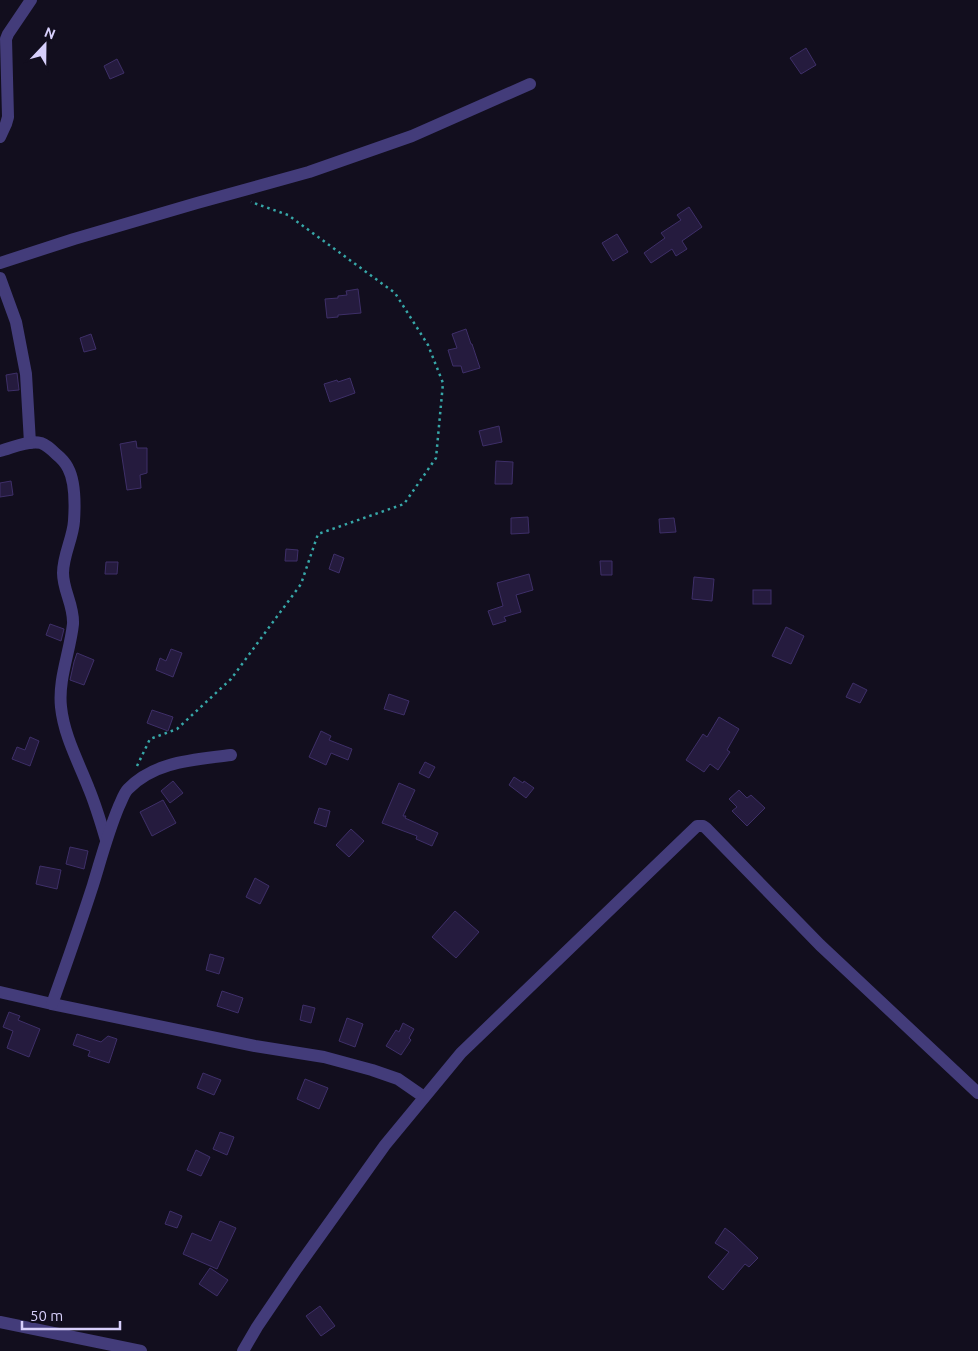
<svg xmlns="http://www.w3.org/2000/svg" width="978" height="1351" viewBox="0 0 978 1351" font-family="Ubuntu,sans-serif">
<rect width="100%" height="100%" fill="#120e1e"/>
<g fill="#251b3e" stroke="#3e2f68">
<polygon points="806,48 816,65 801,74 790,58"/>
<polygon points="117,59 124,73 110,79 104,66"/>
<polygon points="689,207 702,227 682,241 687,249 676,256 672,249 651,263 644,253 665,238 661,233 681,220 677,215"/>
<polygon points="617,234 628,252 613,261 602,243"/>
<polygon points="358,289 361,313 338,315 338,317 327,318 325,299 338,298 338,296 347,295 346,291"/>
<polygon points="466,329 471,344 472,344 480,368 463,373 461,366 453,366 448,350 457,348 452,334"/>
<polygon points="91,334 96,349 84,352 80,338"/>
<polygon points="17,373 19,390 8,391 6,375"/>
<polygon points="350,378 355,393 330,402 324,384 337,380 338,382"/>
<polygon points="499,426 502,442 483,446 479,431"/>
<polygon points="136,441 137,448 147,448 147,473 140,475 141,488 127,490 120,444"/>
<polygon points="496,461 513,462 512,484 495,484"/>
<polygon points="11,481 13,495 0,497 0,483"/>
<polygon points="528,517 529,533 511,534 511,518"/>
<polygon points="674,518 676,532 660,533 659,519"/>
<polygon points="286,549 298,550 297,561 285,561"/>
<polygon points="334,554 344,558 339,573 329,569"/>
<polygon points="600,561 612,561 612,575 601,575"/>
<polygon points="106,562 118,562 117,574 105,574"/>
<polygon points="529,574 533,590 516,595 521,612 504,617 506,621 493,625 488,611 503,606 497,583"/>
<polygon points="694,577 714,579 712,601 692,599"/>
<rect x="753" y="590" width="18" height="14"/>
<polygon points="50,624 64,629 61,641 46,635"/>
<polygon points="786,627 804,636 791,664 772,656"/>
<polygon points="171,649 182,653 173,677 156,670 160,658 166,661"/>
<polygon points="77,653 94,660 84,685 70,680 74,662"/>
<polygon points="853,683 867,690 860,703 846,697"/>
<polygon points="389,694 409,701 404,715 384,709"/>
<polygon points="152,710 173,717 168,731 147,723"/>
<polygon points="719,717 739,729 727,750 730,752 718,770 710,764 704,772 686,760 703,734 707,737"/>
<polygon points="321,731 331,736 329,740 352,749 348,760 331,753 326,765 309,757"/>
<polygon points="30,737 39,741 30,766 12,759 17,747 25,750"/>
<polygon points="425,762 435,767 429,778 419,773"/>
<polygon points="514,777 523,783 524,781 534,788 526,798 509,785"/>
<polygon points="173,781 183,793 170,803 161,791"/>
<polygon points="399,783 415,790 403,816 406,816 405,818 438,833 432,846 416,839 417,836 382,823"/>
<polygon points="739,790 747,798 751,795 765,808 747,826 732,811 737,807 729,799"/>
<polygon points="163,800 176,823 152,836 140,812"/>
<polygon points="319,808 330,811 326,827 314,823"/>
<polygon points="351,829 364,841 349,857 336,845"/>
<polygon points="70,847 88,851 84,869 66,864"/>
<polygon points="40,866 61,870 57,889 36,884"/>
<polygon points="255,878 269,886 260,904 246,897"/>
<polygon points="455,911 479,932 456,958 432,937"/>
<polygon points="210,954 224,958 219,974 206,970"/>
<polygon points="222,991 243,998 238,1013 217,1006"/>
<polygon points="303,1005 315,1008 311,1023 300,1020"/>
<polygon points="9,1012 20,1016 18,1020 40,1029 29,1057 7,1048 13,1031 3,1027"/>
<polygon points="347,1018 363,1024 355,1047 339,1041"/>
<polygon points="403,1023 414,1029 409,1038 411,1040 401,1055 386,1046 396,1030 399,1032"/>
<polygon points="77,1034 101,1042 108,1036 117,1039 109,1063 88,1056 90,1051 73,1045"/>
<polygon points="203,1073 221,1080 214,1095 197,1088"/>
<polygon points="305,1079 328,1088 319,1109 297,1099"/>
<polygon points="220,1132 234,1137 227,1155 213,1149"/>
<polygon points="196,1150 210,1157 201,1176 187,1170"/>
<polygon points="170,1211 182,1216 177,1228 165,1224"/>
<polygon points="220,1221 236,1228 217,1269 183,1254 192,1233 211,1241"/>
<polygon points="725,1228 734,1235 758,1258 749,1267 745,1264 723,1290 708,1277 729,1252 715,1243"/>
<polygon points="210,1268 228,1280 217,1296 199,1284"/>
<polygon points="320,1306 335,1326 321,1336 306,1316"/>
</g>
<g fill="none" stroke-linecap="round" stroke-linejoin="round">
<polyline stroke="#37a7a8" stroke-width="2.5" stroke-dasharray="2.5 4" stroke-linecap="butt" points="137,766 150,739 177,729 231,679 301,584 318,534 404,504 436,458 443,383 428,345 395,293 288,215 251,202"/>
<g stroke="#433c7a" stroke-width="12">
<polyline points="0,137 6,124 8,117 6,39 8,34 31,0"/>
<polyline points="0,263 74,239 197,203 309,172 412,136 530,84"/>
<polyline points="0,278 16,322 26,374 30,443"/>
<path d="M0,451c12,-3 28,-11 41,-8 6,2 10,6 15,11 5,4 9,8 12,14 7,13 7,38 6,53 -1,17 -11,34 -11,52 0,18 11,32 10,51 -3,28 -15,55 -12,83 3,29 18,56 28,82 7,17 12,34 17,51"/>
<polyline points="0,992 52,1004 255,1046 324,1057 372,1070 398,1079 424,1097"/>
<path d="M52,1004c14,-39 28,-79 41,-119 8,-26 15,-53 26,-79 3,-6 5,-13 9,-17 27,-28 66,-29 103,-34"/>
<polyline points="0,1322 141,1351"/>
<polyline points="243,1351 257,1327 297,1268 385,1145 461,1053 697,826 703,826 706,828 820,945 978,1093"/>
</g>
</g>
<g transform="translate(45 45) rotate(22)" stroke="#120e1e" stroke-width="4" paint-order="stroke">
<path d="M0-4L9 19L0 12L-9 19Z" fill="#d7cffb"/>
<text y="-8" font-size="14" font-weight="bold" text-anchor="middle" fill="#d7cffb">N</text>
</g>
<path d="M22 1321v8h98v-8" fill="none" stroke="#d7cffb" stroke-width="2.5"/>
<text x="30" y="1321" font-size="15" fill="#d7cffb" stroke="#120e1e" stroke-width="4" paint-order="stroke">50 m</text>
</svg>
